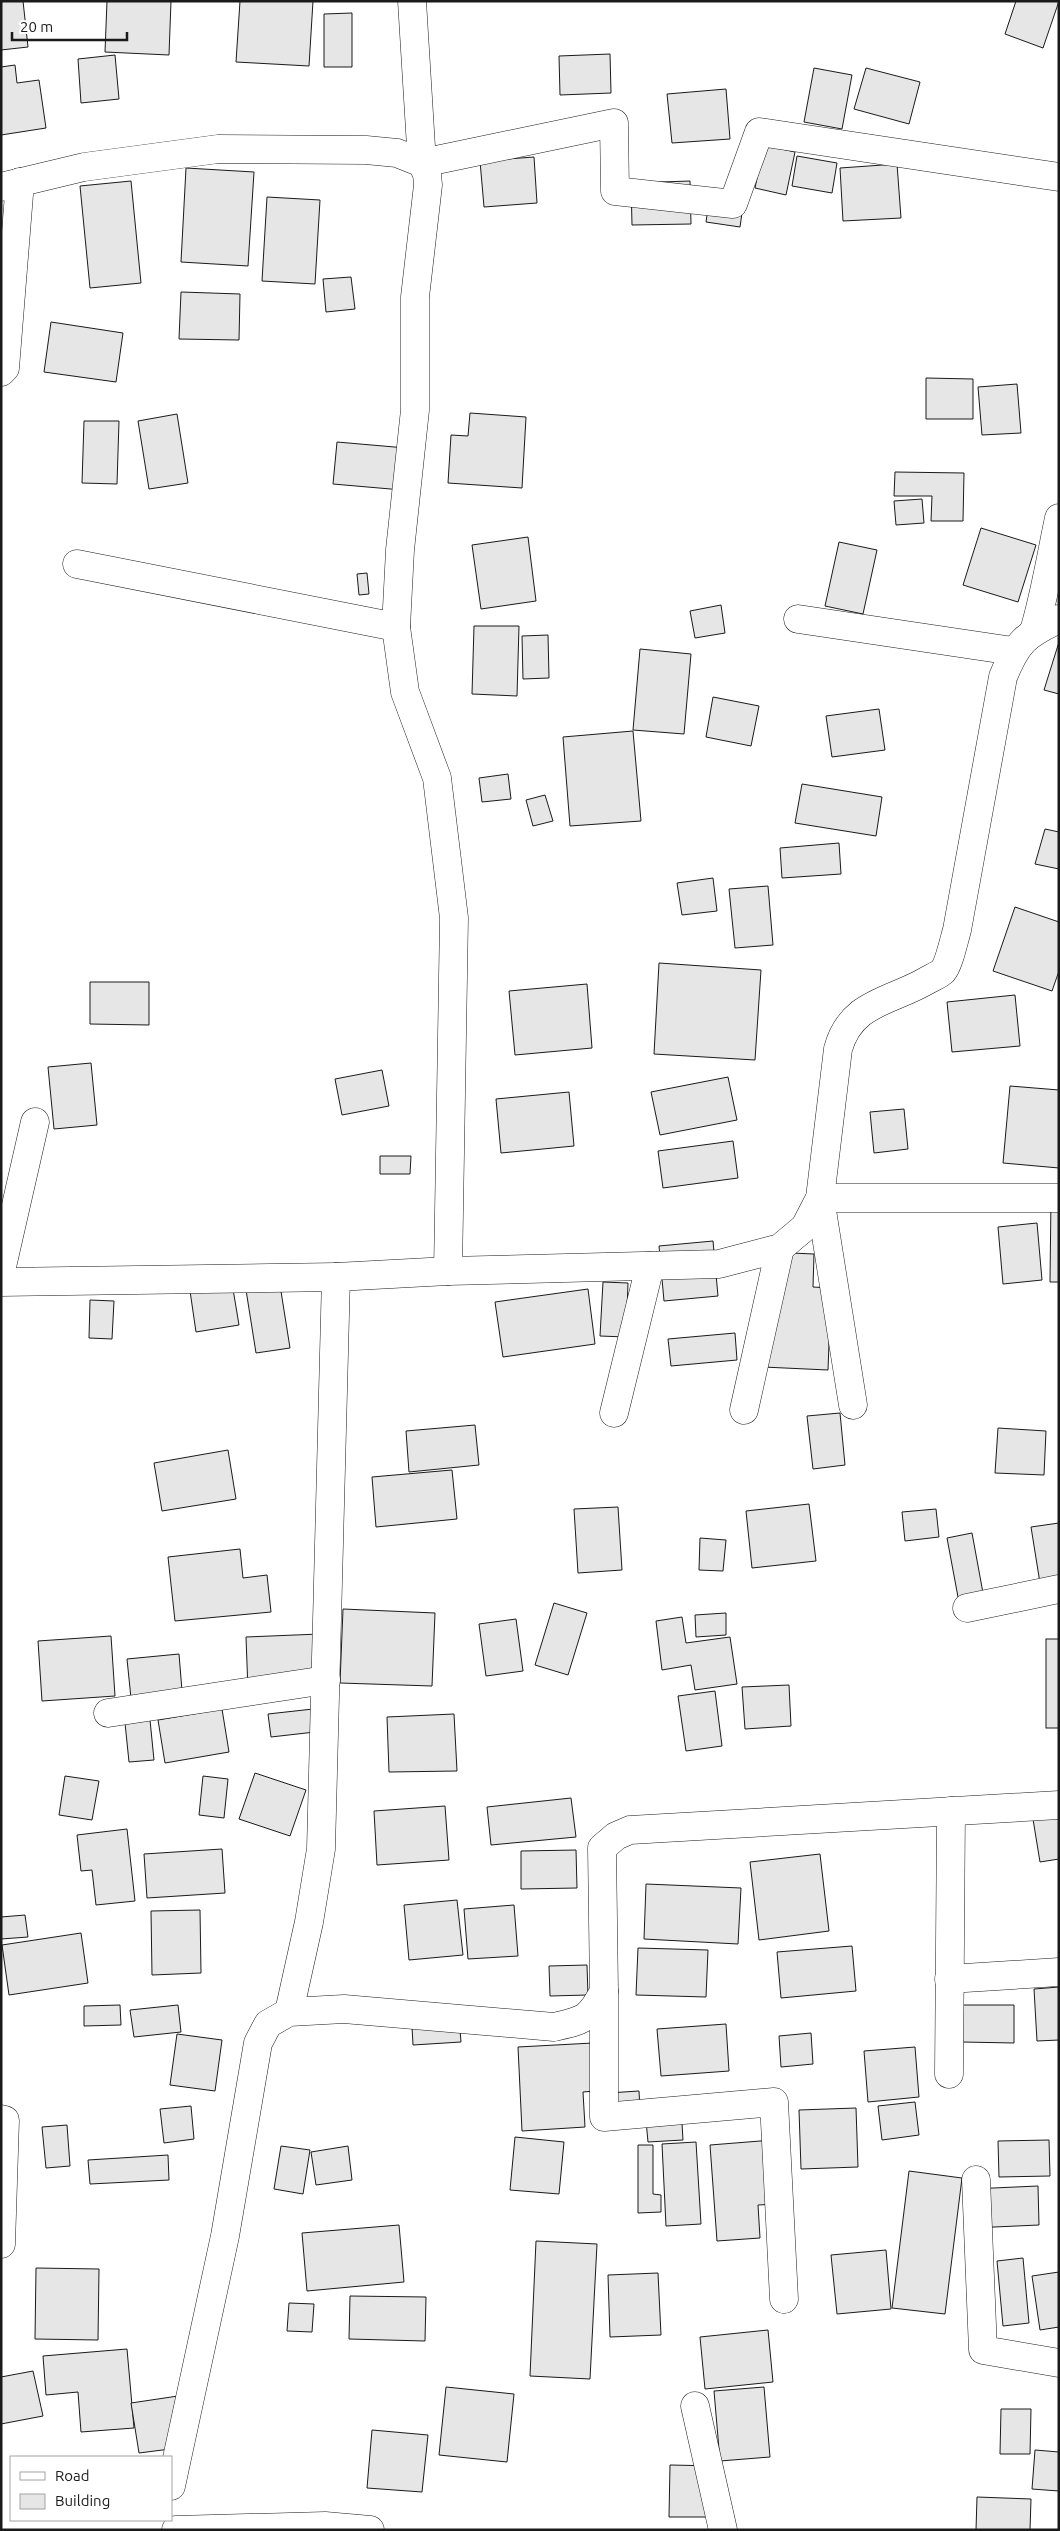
<svg xmlns="http://www.w3.org/2000/svg" width="1060" height="2531" viewBox="0 0 1060 2531" font-family="Ubuntu,sans-serif">
<rect width="100%" height="100%" fill="#fff"/>
<g fill="#e6e6e6" stroke="#1a1a1a">
<polygon points="1,1 23,1 28,47 1,50"/>
<polygon points="107,1 171,1 169,55 105,52"/>
<polygon points="240,1 313,1 309,66 236,62"/>
<polygon points="1016,1 1059,1 1043,48 1005,34"/>
<polygon points="352,13 352,67 324,67 324,14"/>
<polygon points="610,54 611,93 560,95 559,56"/>
<polygon points="115,55 119,99 81,103 78,59"/>
<polygon points="15,65 17,83 39,80 46,128 1,135 1,67"/>
<polygon points="814,68 852,75 842,129 804,122"/>
<polygon points="866,68 920,82 909,124 854,109"/>
<polygon points="726,89 730,139 672,143 667,94"/>
<polygon points="764,145 795,152 786,195 755,188"/>
<polygon points="797,156 837,163 832,193 792,186"/>
<polygon points="534,157 537,203 484,207 480,161"/>
<polygon points="897,164 901,218 843,221 840,168"/>
<polygon points="186,168 254,172 248,266 181,262"/>
<polygon points="131,181 141,283 90,288 80,186"/>
<polygon points="690,181 691,224 632,225 631,183"/>
<polygon points="710,194 744,199 740,227 706,222"/>
<polygon points="267,197 320,200 315,284 262,281"/>
<polygon points="351,277 355,309 326,312 323,279"/>
<polygon points="181,292 240,294 239,340 179,339"/>
<polygon points="51,322 123,333 116,382 44,372"/>
<polygon points="926,378 973,379 973,419 926,419"/>
<polygon points="1017,384 1021,433 982,435 978,387"/>
<polygon points="470,413 526,417 522,488 448,483 451,435 468,436"/>
<polygon points="177,414 188,483 149,489 138,421"/>
<polygon points="84,421 119,421 117,484 82,483"/>
<polygon points="337,442 406,448 402,490 333,484"/>
<polygon points="895,472 964,473 963,521 931,521 932,496 894,496"/>
<polygon points="922,499 924,523 896,525 894,501"/>
<polygon points="981,528 1036,545 1018,602 963,585"/>
<polygon points="528,537 536,601 481,609 472,545"/>
<polygon points="839,542 877,550 863,614 825,606"/>
<polygon points="367,573 369,594 359,595 357,574"/>
<polygon points="721,605 725,633 695,638 690,611"/>
<polygon points="474,626 519,626 517,696 472,694"/>
<polygon points="548,635 549,678 523,679 522,636"/>
<polygon points="1059,642 1059,694 1044,690"/>
<polygon points="640,649 691,654 684,734 633,730"/>
<polygon points="713,697 759,706 751,746 706,737"/>
<polygon points="879,709 885,750 832,757 826,716"/>
<polygon points="633,731 641,821 570,826 563,737"/>
<polygon points="508,774 511,799 482,802 479,778"/>
<polygon points="802,784 882,797 876,836 795,823"/>
<polygon points="545,795 553,821 533,826 526,800"/>
<polygon points="1045,829 1059,832 1059,869 1035,864"/>
<polygon points="839,843 841,874 782,878 780,848"/>
<polygon points="713,878 717,911 682,915 677,883"/>
<polygon points="768,886 773,945 735,948 729,889"/>
<polygon points="1015,907 1059,922 1059,971 1052,991 993,971"/>
<polygon points="659,963 761,970 755,1060 654,1054"/>
<polygon points="90,982 149,982 149,1025 90,1024"/>
<polygon points="587,984 592,1048 515,1055 509,991"/>
<polygon points="1015,995 1020,1046 952,1052 947,1002"/>
<polygon points="91,1063 97,1125 54,1129 48,1067"/>
<polygon points="382,1070 389,1106 342,1115 335,1079"/>
<polygon points="728,1077 737,1120 660,1135 651,1092"/>
<polygon points="1010,1086 1059,1090 1059,1168 1003,1163"/>
<polygon points="569,1092 574,1146 501,1153 496,1099"/>
<polygon points="904,1109 908,1149 874,1153 870,1112"/>
<polygon points="733,1141 738,1178 663,1188 658,1151"/>
<polygon points="380,1156 411,1156 410,1174 380,1174"/>
<polygon points="1051,1198 1059,1198 1059,1282 1050,1282"/>
<polygon points="1037,1223 1042,1280 1003,1284 998,1227"/>
<polygon points="713,1241 718,1296 664,1301 659,1246"/>
<polygon points="768,1252 814,1254 813,1287 831,1288 828,1370 763,1367"/>
<polygon points="231,1277 239,1325 196,1332 189,1284"/>
<polygon points="603,1282 628,1283 626,1337 600,1336"/>
<polygon points="280,1285 290,1348 256,1353 246,1290"/>
<polygon points="588,1289 595,1344 503,1357 495,1302"/>
<polygon points="90,1300 114,1301 112,1339 89,1338"/>
<polygon points="735,1333 737,1360 671,1366 668,1339"/>
<polygon points="840,1413 845,1465 813,1469 807,1416"/>
<polygon points="475,1425 479,1465 409,1472 406,1431"/>
<polygon points="998,1428 1046,1431 1044,1475 995,1473"/>
<polygon points="228,1450 236,1499 162,1511 154,1463"/>
<polygon points="452,1470 457,1519 376,1527 372,1477"/>
<polygon points="809,1504 816,1561 752,1568 746,1511"/>
<polygon points="618,1507 622,1570 578,1573 574,1509"/>
<polygon points="936,1509 939,1537 905,1541 902,1512"/>
<polygon points="1059,1523 1059,1580 1040,1583 1031,1527"/>
<polygon points="972,1533 983,1593 958,1597 947,1538"/>
<polygon points="700,1538 726,1540 723,1571 699,1570"/>
<polygon points="240,1549 243,1578 267,1575 271,1612 175,1621 168,1557"/>
<polygon points="554,1603 587,1613 568,1675 535,1665"/>
<polygon points="343,1609 435,1613 432,1686 340,1683"/>
<polygon points="726,1613 726,1635 696,1637 695,1615"/>
<polygon points="682,1617 686,1643 730,1637 737,1684 695,1690 691,1665 662,1670 656,1621"/>
<polygon points="516,1619 523,1671 486,1676 479,1624"/>
<polygon points="320,1634 323,1687 248,1691 246,1637"/>
<polygon points="111,1636 115,1696 42,1701 38,1641"/>
<rect x="1046" y="1639" width="13" height="89"/>
<polygon points="179,1654 183,1703 132,1708 127,1659"/>
<polygon points="789,1685 791,1726 745,1729 742,1687"/>
<polygon points="715,1691 722,1746 686,1751 678,1696"/>
<polygon points="222,1709 229,1752 165,1763 158,1720"/>
<polygon points="313,1709 315,1732 271,1737 268,1714"/>
<polygon points="454,1714 457,1771 389,1772 387,1717"/>
<polygon points="150,1720 154,1760 129,1762 125,1723"/>
<polygon points="255,1773 306,1790 290,1836 239,1819"/>
<polygon points="65,1776 99,1781 92,1820 59,1815"/>
<polygon points="203,1776 228,1779 224,1818 199,1815"/>
<polygon points="571,1798 576,1837 491,1845 487,1807"/>
<polygon points="1059,1802 1059,1859 1040,1862 1031,1807"/>
<polygon points="445,1806 449,1860 377,1865 374,1811"/>
<polygon points="127,1829 135,1901 96,1905 92,1870 81,1871 77,1835"/>
<polygon points="222,1849 225,1893 147,1898 144,1854"/>
<polygon points="576,1850 577,1888 521,1889 521,1851"/>
<polygon points="820,1854 829,1931 759,1940 750,1862"/>
<polygon points="646,1884 741,1888 738,1944 644,1939"/>
<polygon points="457,1900 463,1955 409,1960 404,1905"/>
<polygon points="514,1905 518,1956 468,1959 464,1909"/>
<polygon points="200,1910 201,1973 152,1975 151,1911"/>
<polygon points="25,1915 28,1937 1,1939 1,1917"/>
<polygon points="81,1933 88,1983 9,1995 2,1945"/>
<polygon points="852,1946 856,1991 781,1998 777,1952"/>
<polygon points="638,1948 708,1950 706,1997 636,1995"/>
<polygon points="587,1965 588,1995 550,1996 549,1966"/>
<polygon points="1059,1987 1059,2040 1037,2041 1034,1989"/>
<polygon points="120,2005 121,2025 84,2026 84,2006"/>
<polygon points="178,2005 181,2032 134,2037 130,2010"/>
<polygon points="963,2005 1014,2005 1014,2043 962,2042"/>
<polygon points="458,2006 461,2042 413,2045 411,2009"/>
<polygon points="726,2024 729,2071 661,2076 657,2029"/>
<polygon points="811,2033 813,2064 781,2067 779,2036"/>
<polygon points="177,2034 222,2040 215,2091 170,2085"/>
<polygon points="593,2043 595,2091 583,2092 585,2127 522,2131 518,2047"/>
<polygon points="915,2047 919,2097 868,2102 864,2051"/>
<polygon points="639,2091 641,2127 608,2093"/>
<polygon points="915,2102 919,2135 882,2140 878,2106"/>
<polygon points="191,2106 194,2139 164,2143 160,2109"/>
<polygon points="681,2107 683,2140 648,2142 645,2110"/>
<polygon points="856,2108 858,2167 801,2169 799,2110"/>
<polygon points="67,2125 70,2166 46,2168 42,2127"/>
<polygon points="515,2137 564,2142 559,2194 510,2190"/>
<polygon points="773,2140 778,2204 758,2205 760,2238 717,2241 710,2145"/>
<polygon points="1049,2140 1050,2176 999,2177 998,2141"/>
<polygon points="696,2142 701,2224 666,2226 662,2144"/>
<polygon points="638,2145 653,2145 653,2194 661,2195 661,2212 638,2213"/>
<polygon points="281,2146 310,2150 303,2194 274,2189"/>
<polygon points="348,2146 352,2180 316,2185 311,2152"/>
<polygon points="168,2155 169,2180 90,2184 88,2160"/>
<polygon points="909,2171 962,2178 945,2314 892,2308"/>
<polygon points="1038,2186 1039,2225 972,2228 971,2189"/>
<polygon points="399,2225 404,2282 307,2291 302,2233"/>
<polygon points="536,2241 597,2244 590,2379 530,2376"/>
<polygon points="886,2250 891,2309 837,2314 831,2255"/>
<polygon points="1023,2258 1029,2323 1003,2326 997,2261"/>
<polygon points="36,2268 99,2269 98,2340 35,2339"/>
<polygon points="1059,2272 1059,2327 1040,2330 1032,2276"/>
<polygon points="658,2273 661,2335 610,2337 608,2275"/>
<polygon points="350,2296 426,2297 425,2341 349,2339"/>
<polygon points="289,2303 314,2304 312,2332 287,2331"/>
<polygon points="768,2330 773,2382 705,2389 700,2337"/>
<polygon points="127,2349 134,2428 81,2432 78,2392 46,2395 43,2356"/>
<polygon points="33,2371 43,2416 1,2424 1,2377"/>
<polygon points="446,2387 514,2394 507,2462 439,2455"/>
<polygon points="764,2387 770,2457 720,2461 714,2391"/>
<polygon points="178,2396 186,2447 139,2453 131,2403"/>
<polygon points="1001,2409 1031,2409 1030,2454 1000,2454"/>
<polygon points="372,2430 428,2435 422,2492 367,2488"/>
<polygon points="1035,2450 1059,2452 1059,2491 1032,2489"/>
<polygon points="670,2465 718,2466 717,2517 669,2517"/>
<polygon points="977,2497 1031,2499 1030,2530 976,2530"/>
</g>
<g fill="none" stroke-linecap="round" stroke-linejoin="round">
<g stroke="#1a1a1a" stroke-width="29">
<g id="minor">
<polyline points="412,1 422,163 614,123 615,191 733,204 759,132 1059,177"/>
<polyline points="1,187 84,167 218,149 366,150 397,153 422,163 427,174 428,185 415,297 415,410 400,550 396,627 405,692 437,778 454,918 448,1271"/>
<polyline points="1,372 5,368 20,182"/>
<polyline points="77,564 396,627"/>
<polyline points="798,619 1013,651"/>
<path d="M1034,631c11,-37 17,-75 25,-113"/>
<polyline points="1,1271 35,1122"/>
<polyline points="1,1282 336,1277"/>
<polyline points="853,1405 820,1198 1059,1198"/>
<polyline points="744,1410 780,1248"/>
<polyline points="614,1413 650,1266"/>
<polyline points="967,1608 1059,1589"/>
<polyline points="108,1713 326,1680"/>
<polyline points="949,1979 1059,1972"/>
<polyline points="604,1991 604,2117 774,2102 784,2299"/>
<path d="M289,2012l20,-90 12,-73 15,-572 112,-6 271,-7 61,-16 25,-21 15,-29 18,-149c13,-47 52,-47 88,-68 5,-3 13,-6 17,-10 6,-7 11,-31 14,-41l46,-253c14,-35 22,-42 56,-58"/>
<polyline points="949,2074 951,1811"/>
<polyline points="1,2119 5,2120 1,2244"/>
<polyline points="976,2180 983,2350 1059,2363"/>
<polyline points="695,2406 723,2530"/>
<path d="M171,2486l54,-250 33,-193 10,-19 21,-12 55,-3 210,18c30,-7 35,-7 50,-36l-2,-143 14,-12 14,-6 429,-25"/>
<polyline points="176,2530 325,2526 370,2530"/>
</g>
</g>
<use href="#minor" stroke="#fff" stroke-width="28"/>
</g>
<rect width="1060" height="2531" fill="none" stroke="#1a1a1a" stroke-width="5"/>
<rect x="10" y="2456" width="162" height="65" fill="#ffffff" stroke="#a3a3a3"/>
<rect x="20" y="2472" width="25" height="8" fill="#ffffff" stroke="#a3a3a3"/>
<text x="55" y="2481" font-size="15" fill="#1a1a1a">Road</text>
<rect x="20" y="2494" width="25" height="15" fill="#e6e6e6" stroke="#a3a3a3"/>
<text x="55" y="2506" font-size="15" fill="#1a1a1a">Building</text>
<path d="M12 32v8h115v-8" fill="none" stroke="#1a1a1a" stroke-width="2.5"/>
<text x="20" y="32" font-size="15" fill="#1a1a1a" stroke="#ffffff" stroke-width="4" paint-order="stroke">20 m</text>
</svg>
